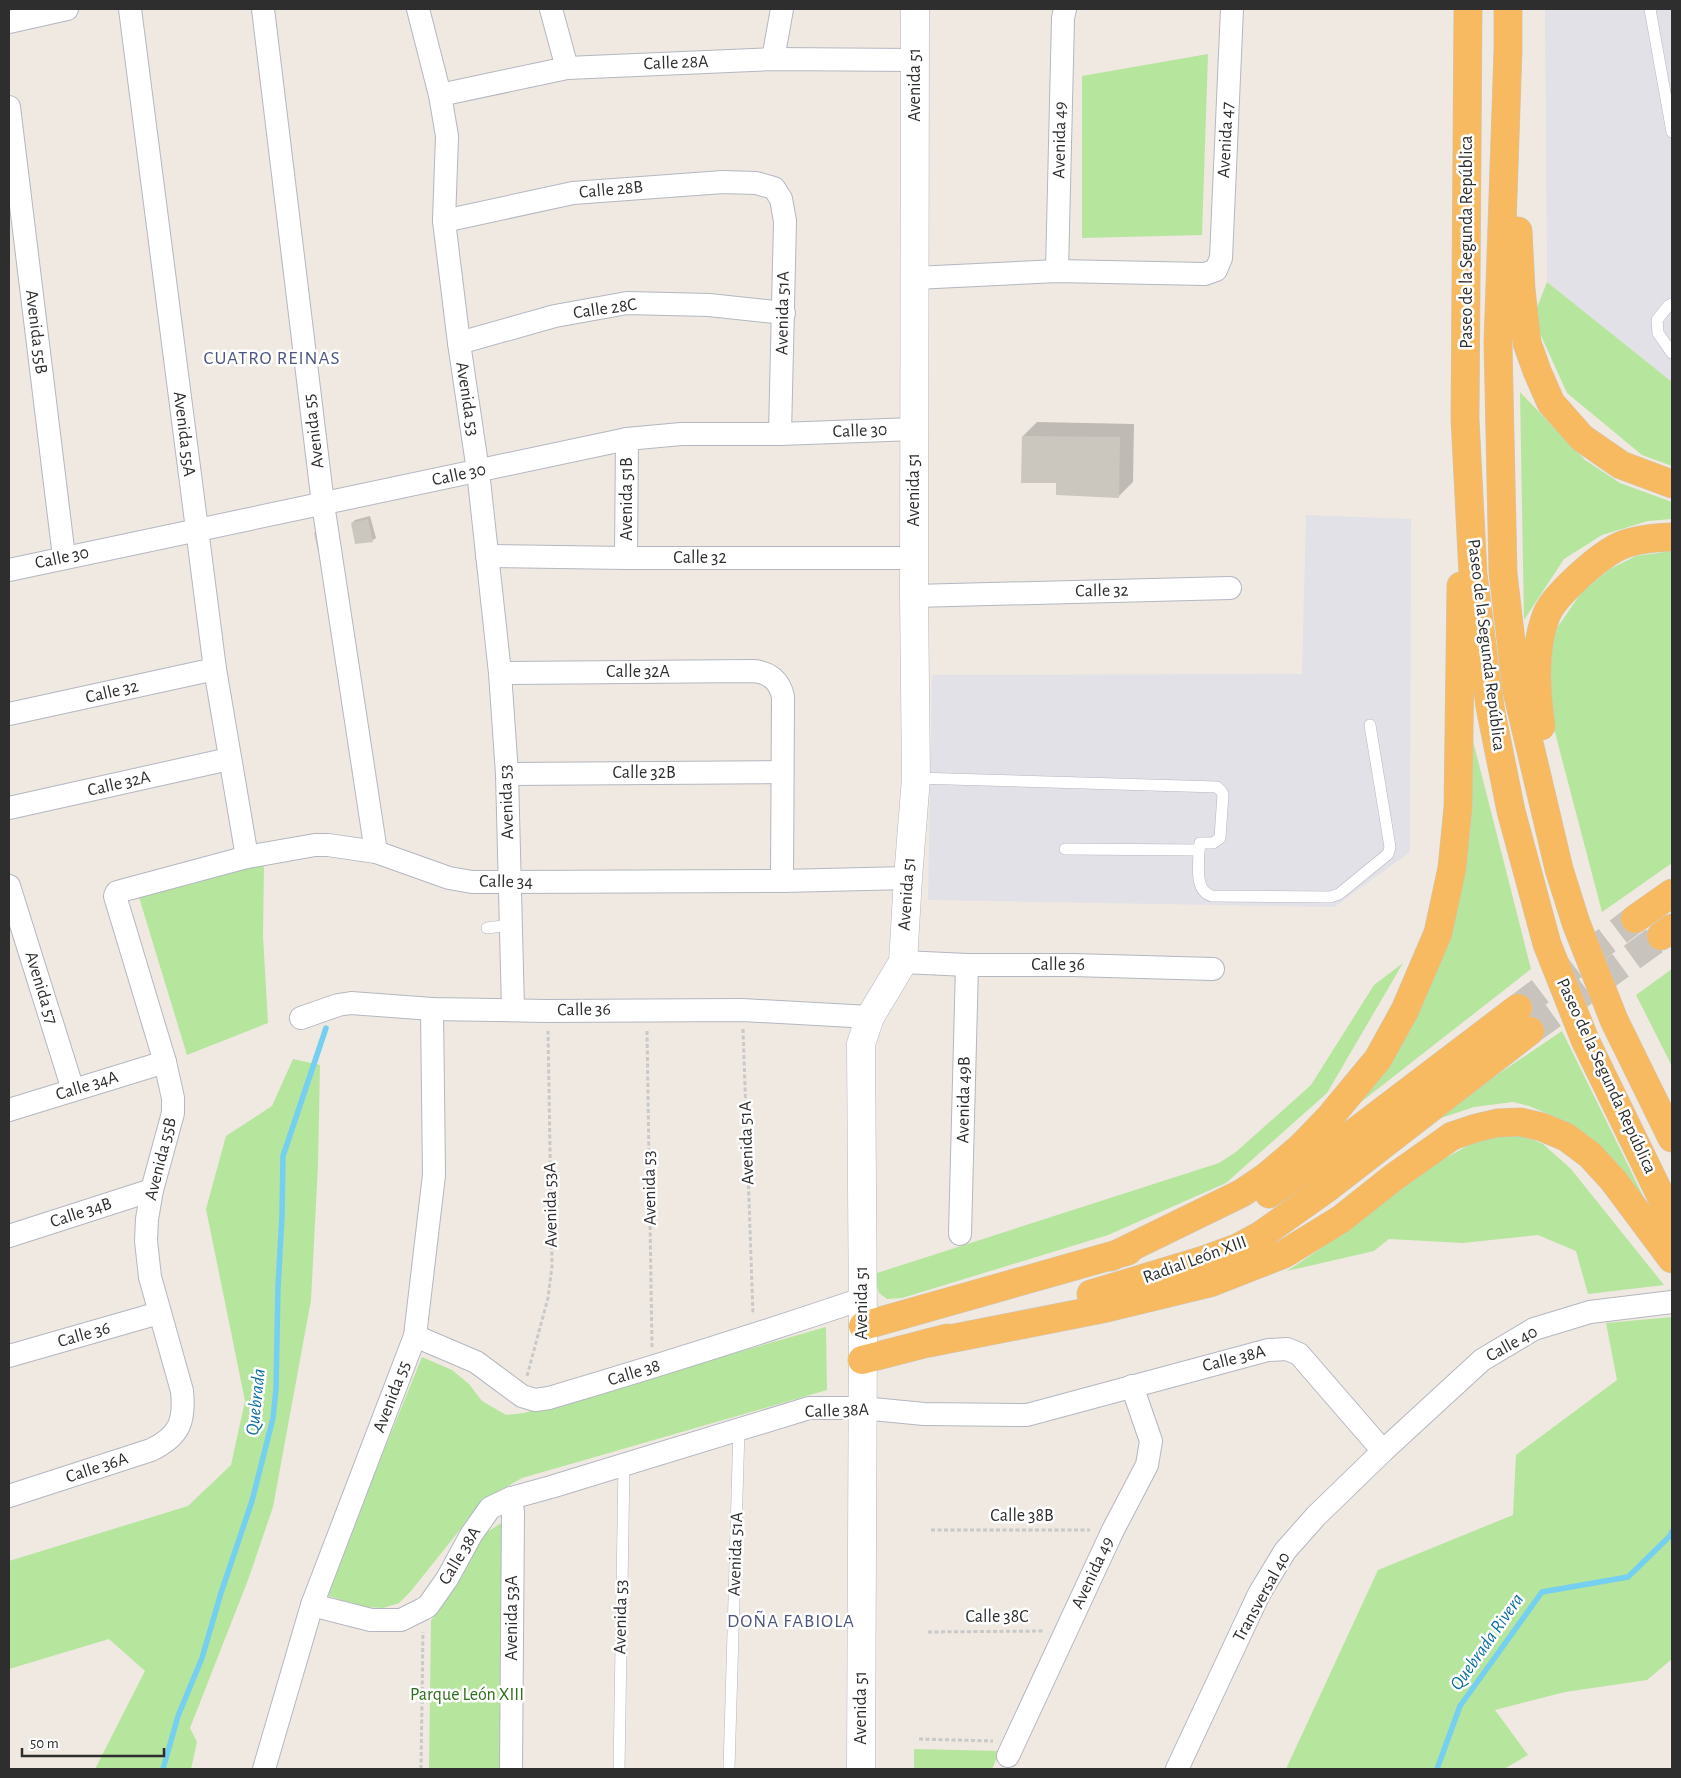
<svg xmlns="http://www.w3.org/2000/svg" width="1681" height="1778" viewBox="0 0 1681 1778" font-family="'Alegreya Sans',sans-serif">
<rect width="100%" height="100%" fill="#efe9e1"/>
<g fill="#e3e1e8">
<polygon points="1545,9 1672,9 1672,382 1547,282"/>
<polygon points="1306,515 1411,519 1410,852 1334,907 928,900 932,675 1302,674"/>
</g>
<g fill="#b6e59e">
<polygon points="1208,54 1202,235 1082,238 1082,76"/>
<polygon points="1547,282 1672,382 1672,466 1642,455 1567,393 1533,318"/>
<polygon points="1520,392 1585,460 1620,483 1672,502 1672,519 1648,521 1602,535 1564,559 1524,620"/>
<polygon points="1672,551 1672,863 1602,912 1552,721 1547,669 1557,628 1581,593 1610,569 1636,556"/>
<polygon points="1471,733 1531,969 1338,1120 1419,1012 1462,856"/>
<polygon points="264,865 263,936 268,1023 187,1055 138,894 227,871"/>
<polygon points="1403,963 1327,1093 1226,1183 1108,1235 902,1298 887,1299 879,1293 874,1274 1219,1163 1236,1152 1311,1085 1374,985"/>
<polygon points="1672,969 1672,1066 1636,995"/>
<polygon points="1562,1031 1652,1214 1609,1159 1567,1122 1529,1106 1513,1102 1474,1107 1426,1123"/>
<polygon points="293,1059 320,1065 318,1165 311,1300 273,1507 248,1580 190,1728 197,1742 191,1769 95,1769 145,1671 109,1639 9,1669 9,1561 188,1506 231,1465 245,1401 206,1209 226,1136 272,1106"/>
<polygon points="1518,1133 1543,1144 1571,1169 1664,1285 1588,1294 1576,1251 1538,1235 1463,1243 1389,1239 1374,1251 1287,1271 1320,1249 1417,1174 1476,1141"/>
<polygon points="1672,1317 1672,1659 1647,1680 1565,1692 1495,1710 1528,1755 1504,1769 1286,1769 1378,1570 1513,1515 1516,1455 1617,1380 1606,1323"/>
<polygon points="826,1327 827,1390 522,1478 490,1496 474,1512 411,1591 399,1603 383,1608 365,1607 325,1595 422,1357 452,1370 469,1384 482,1401 506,1415 524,1413"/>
<polygon points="506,1520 504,1769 429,1769 431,1621 446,1592 481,1536"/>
<polygon points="914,1749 1000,1751 992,1769 914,1769"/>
</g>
<g fill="#0003">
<polygon points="1037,422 1134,424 1133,482 1119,496 1057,481 1023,436"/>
<polygon points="370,516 376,538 373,540 356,542 352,523 355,520"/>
</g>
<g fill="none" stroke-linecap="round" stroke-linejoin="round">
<g stroke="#75cff0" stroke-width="5.5">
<polyline points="163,1769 178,1716 202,1658 221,1593 252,1501 273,1418 276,1389 278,1287 282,1216 283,1156 326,1028"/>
<polyline points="1437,1769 1460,1706 1542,1592 1628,1577 1670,1536 1672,1531"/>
</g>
</g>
<g fill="#cbc7bf">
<polygon points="1022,436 1120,437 1119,498 1056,495 1056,483 1021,483"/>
<polygon points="368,519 373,542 355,544 351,523"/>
<polygon points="321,528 326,550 318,551 314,533"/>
</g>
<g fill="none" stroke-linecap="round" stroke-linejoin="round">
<g stroke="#c8c4bd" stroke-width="28" stroke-dasharray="28 14" stroke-linecap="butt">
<polyline points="1518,1008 1635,919"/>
<polyline points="1530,1031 1661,936"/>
</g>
<g stroke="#b4b7c1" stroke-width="12">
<g id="service">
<polyline points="1650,9 1672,132"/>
<polyline points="1672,304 1668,306 1657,320 1658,333 1672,353"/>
<polyline points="916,778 1217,787 1221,791 1223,794 1220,838 1213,843 1200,843 1199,850 1065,849"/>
<path d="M1199,850c0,15 -5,41 13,46l118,1 9,-3 49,-40 2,-7 -20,-122"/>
<polyline points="487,928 511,925"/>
<polyline points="619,1769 624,1465"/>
<polyline points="729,1769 739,1429"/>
</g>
</g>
<g stroke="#b4b7c1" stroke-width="24">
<g id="minor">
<polyline points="130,9 215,669 247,857"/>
<polyline points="263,9 323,504 376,852"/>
<polyline points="418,9 440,95 447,136 444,221 459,343 478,471 500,673 507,774 513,1009"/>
<polyline points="551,9 567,68"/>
<polyline points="9,22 67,9"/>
<polyline points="773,59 782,9"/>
<polyline points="440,95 567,68 773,59 915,60"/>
<polyline points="9,107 64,557"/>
<polyline points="444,221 573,193 723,182 756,183 774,188 781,199 785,221 780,434"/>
<polyline points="1057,271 1063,18 1065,9"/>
<polyline points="915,278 1057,271 1205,274 1216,270 1221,258 1232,9"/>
<polyline points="459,343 555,316 627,303 709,305 784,313"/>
<polyline points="487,556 626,558 914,558"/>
<polyline points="626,558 627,439"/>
<polyline points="9,570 627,439 681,434 780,434 914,429"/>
<polyline points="914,596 1230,588"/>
<path d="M500,673l253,-2c16,1 27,10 30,26l-1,184"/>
<polyline points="9,714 215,669"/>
<polyline points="507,774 782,772"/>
<polyline points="9,808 229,759"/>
<polyline points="9,886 73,1090"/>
<polyline points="903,962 967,965 1072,965 1213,969"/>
<polyline points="301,1018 338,1005 351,1003 432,1009 547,1011 742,1010 870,1017"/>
<polyline points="9,1110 165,1062"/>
<polyline points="960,1234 967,965"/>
<polyline points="9,1236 152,1190"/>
<path d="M415,1336l61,26 46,34 13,4 14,-2c105,-31 209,-64 313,-99"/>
<polyline points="9,1356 159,1313"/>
<path d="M9,1496l142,-46c29,-14 34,-29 31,-59l-32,-114 -4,-36 1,-22 5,-29 21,-77v-15l-8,-36 -50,-166 2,-4 130,-35 68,-12h13l48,7 73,26 23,4 310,-1 126,-3"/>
<polyline points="511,1498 513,1512 511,1769"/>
<polyline points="312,1605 371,1620 401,1620 423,1609 428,1606 447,1579 471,1535 490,1508 511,1498 551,1487 809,1408 862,1408 924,1414 1027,1415 1268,1350 1287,1349 1299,1354 1383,1451"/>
<polyline points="1008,1756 1113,1530 1147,1465 1151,1441 1132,1386"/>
<polyline points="264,1769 312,1605 415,1336 434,1175 432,1009"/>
<polyline points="1177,1769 1259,1594 1285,1551 1316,1516 1383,1451 1482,1360 1534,1329 1590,1312 1672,1302"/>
</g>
</g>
<g stroke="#b4b7c1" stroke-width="29">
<polyline id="tertiary" points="861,1769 863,1326 861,1044 870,1017 903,962 908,878 916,778 914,596 915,9"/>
</g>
<g stroke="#c9c9c9" stroke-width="29">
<g id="trunk">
<polyline points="1468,9 1465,419 1473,574 1490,707 1511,811 1547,944 1585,1040 1672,1219"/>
<polyline points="1508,9 1508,50 1498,343 1503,573 1517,692 1559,869 1576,923 1614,1020 1672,1138"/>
<polyline points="1518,231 1521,289 1527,343 1537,371 1551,403 1582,438 1621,465 1672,484"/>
<path d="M1541,726c-5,-36 -8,-75 5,-110 7,-20 54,-61 74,-70 15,-7 35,-8 52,-9"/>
<polyline points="1635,919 1672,893"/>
<polyline points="1661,936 1672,928"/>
<polyline points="1269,1194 1309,1167 1518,1008"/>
<polyline points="1111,1257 1242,1193 1267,1176 1301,1147 1330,1117 1378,1059 1405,1010 1438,933 1452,868 1458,807 1461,586"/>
<polyline points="1091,1294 1204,1260 1237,1248 1261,1235 1326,1189 1530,1031"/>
<polyline points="863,1326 1128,1251"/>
<polyline points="929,1343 1107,1308 1210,1283 1284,1254 1341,1219 1394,1177 1452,1136 1476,1128 1497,1123 1520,1122 1542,1127 1566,1137 1590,1155 1613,1180 1672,1259"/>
<polyline points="862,1360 947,1338"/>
</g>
</g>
<g stroke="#c9c9c9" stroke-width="3" stroke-dasharray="4 2.5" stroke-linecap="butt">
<polyline points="743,1029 753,1315"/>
<polyline points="647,1031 652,1347"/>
<polyline points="527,1376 548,1298 552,1266 548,1031"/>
<polyline points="931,1530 1090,1530"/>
<polyline points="928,1632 1045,1631"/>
<polyline points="919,1739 993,1741"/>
<polyline points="421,1769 423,1632"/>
</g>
<use href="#service" stroke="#fff" stroke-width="11"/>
<use href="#minor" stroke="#fff" stroke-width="22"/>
<use href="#tertiary" stroke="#fff" stroke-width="28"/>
<use href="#trunk" stroke="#f8ba60" stroke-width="28"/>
</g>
<g text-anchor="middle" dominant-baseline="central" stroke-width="5" stroke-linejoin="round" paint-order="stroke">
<g font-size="18" fill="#2e2e2e" stroke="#fff">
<text transform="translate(676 63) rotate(-2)">Calle 28A</text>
<text transform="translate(915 85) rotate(-90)">Avenida 51</text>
<text transform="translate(1060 140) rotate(-89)">Avenida 49</text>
<text transform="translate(1226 140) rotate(-87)">Avenida 47</text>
<text transform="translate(611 190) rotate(-5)">Calle 28B</text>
<text transform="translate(1467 242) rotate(-90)">Paseo de la Segunda República</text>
<text transform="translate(605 309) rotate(-8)">Calle 28C</text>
<text transform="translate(783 313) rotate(-89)">Avenida 51A</text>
<text transform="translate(36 332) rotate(83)">Avenida 55B</text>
<text transform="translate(467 399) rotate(81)">Avenida 53</text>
<text transform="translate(314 431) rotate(-97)">Avenida 55</text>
<text transform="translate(860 431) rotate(-2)">Calle 30</text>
<text transform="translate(184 434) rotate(83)">Avenida 55A</text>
<text transform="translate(459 475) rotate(-12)">Calle 30</text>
<text transform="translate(914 490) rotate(-90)">Avenida 51</text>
<text transform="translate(627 499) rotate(-90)">Avenida 51B</text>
<text transform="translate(62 558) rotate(-12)">Calle 30</text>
<text x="700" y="558">Calle 32</text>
<text transform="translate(1102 591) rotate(-1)">Calle 32</text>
<text transform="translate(1486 645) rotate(83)">Paseo de la Segunda República</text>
<text x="638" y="672">Calle 32A</text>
<text transform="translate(112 692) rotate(-13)">Calle 32</text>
<text x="644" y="773">Calle 32B</text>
<text transform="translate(119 784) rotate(-13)">Calle 32A</text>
<text transform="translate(507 802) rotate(-92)">Avenida 53</text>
<text transform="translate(506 882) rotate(1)">Calle 34</text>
<text transform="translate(907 894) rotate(-86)">Avenida 51</text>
<text x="1058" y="965">Calle 36</text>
<text transform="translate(41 988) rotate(73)">Avenida 57</text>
<text transform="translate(584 1010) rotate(-1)">Calle 36</text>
<text transform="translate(1606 1076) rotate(65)">Paseo de la Segunda República</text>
<text transform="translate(87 1086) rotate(-17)">Calle 34A</text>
<text transform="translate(964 1100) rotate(-89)">Avenida 49B</text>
<text transform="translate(747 1143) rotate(-92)">Avenida 51A</text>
<text transform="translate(161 1159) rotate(-76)">Avenida 55B</text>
<text transform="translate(650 1188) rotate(-91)">Avenida 53</text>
<text transform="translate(551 1205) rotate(-91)">Avenida 53A</text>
<text transform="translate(81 1213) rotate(-18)">Calle 34B</text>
<text transform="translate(1195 1260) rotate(-20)">Radial León XIII</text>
<text transform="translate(862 1303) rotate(-90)">Avenida 51</text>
<text transform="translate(84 1335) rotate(-16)">Calle 36</text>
<text transform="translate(1512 1344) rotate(-29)">Calle 40</text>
<text transform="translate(1234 1359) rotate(-14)">Calle 38A</text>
<text transform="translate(634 1373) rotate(-17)">Calle 38</text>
<text transform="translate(392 1397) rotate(-69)">Avenida 55</text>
<text transform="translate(837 1411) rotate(-2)">Calle 38A</text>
<text transform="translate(97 1468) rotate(-18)">Calle 36A</text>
<text x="1022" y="1516">Calle 38B</text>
<text transform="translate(736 1554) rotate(-88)">Avenida 51A</text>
<text transform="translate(460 1556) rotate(-59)">Calle 38A</text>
<text transform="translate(1093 1573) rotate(-65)">Avenida 49</text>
<text transform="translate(1262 1597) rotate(-61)">Transversal 40</text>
<text transform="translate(621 1617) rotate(-89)">Avenida 53</text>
<text x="997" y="1617">Calle 38C</text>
<text transform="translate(512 1618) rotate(-90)">Avenida 53A</text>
<text transform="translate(861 1708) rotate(-90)">Avenida 51</text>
</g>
<g font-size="18" fill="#2c6e1b" stroke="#fff">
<text x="467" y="1695">Parque León XIII</text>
</g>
<g font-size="19" letter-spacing="1" fill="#4d5680" stroke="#fff">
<text x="272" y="358">CUATRO REINAS</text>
<text x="791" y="1621">DOÑA FABIOLA</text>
</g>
<g font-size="19" font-style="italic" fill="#0d6fa3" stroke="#fff">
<text transform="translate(256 1402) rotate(-84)">Quebrada</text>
<text transform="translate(1487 1642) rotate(-55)">Quebrada Rivera</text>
</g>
</g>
<rect width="1681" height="1778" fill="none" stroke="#2e2e2e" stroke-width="20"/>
<path d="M22 1748v8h142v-8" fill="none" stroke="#2e2e2e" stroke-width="2.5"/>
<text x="30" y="1748" font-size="15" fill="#2e2e2e" stroke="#ffffff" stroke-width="4" paint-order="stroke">50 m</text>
</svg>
